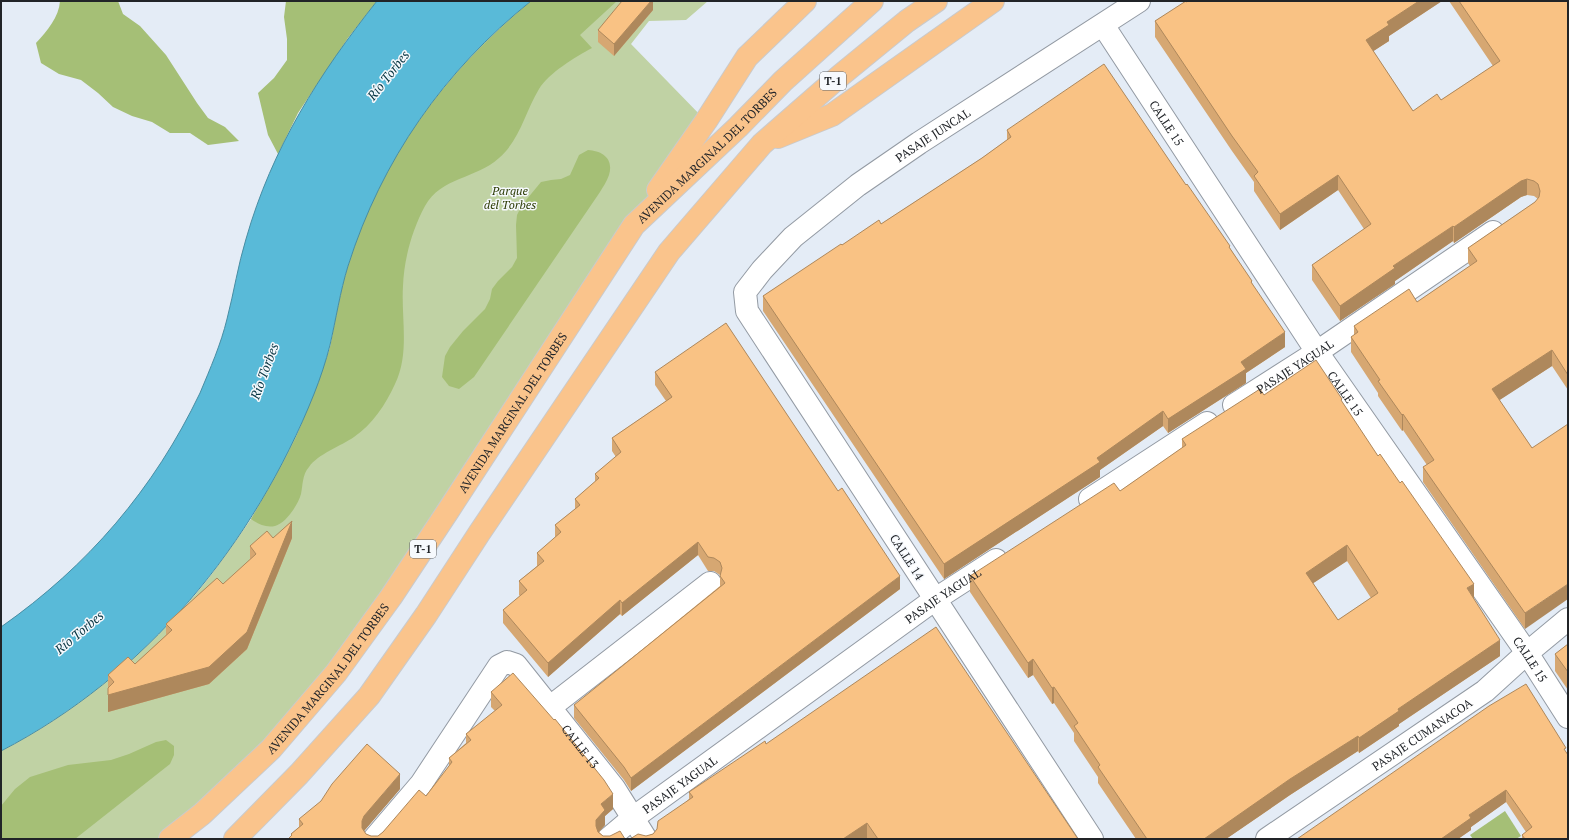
<svg xmlns="http://www.w3.org/2000/svg" width="1569" height="840" viewBox="0 0 1569 840" font-family="'PT Serif',serif">
<rect width="100%" height="100%" fill="#e4ecf6"/>
<path fill="#c0d2a4" d="M531,1h177l-22,19 -37,1 -18,23 75,77 -370,552 -166,166h-169v-88c73,-38 140,-93 194,-156 20,-24 38,-50 56,-76z"/>
<g fill="#a5bf76">
<path d="M60,1h58l5,13 17,12 26,29 31,48 11,15 17,9 14,14 -31,4 -18,-12h-20l-18,-11 -20,-6 -19,-9 -15,-14 -17,-13 -22,-6 -18,-11 -5,-20c11,-12 23,-26 24,-42z"/>
<polygon points="286,1 377,1 348,38 298,113 278,154 268,135 258,93 274,78 287,60 287,39 284,17"/>
<path d="M531,1h86l-37,34 12,13c-17,9 -43,25 -53,41 -14,23 -19,51 -40,69 -23,21 -58,19 -74,48 -13,24 -21,53 -22,80 -2,32 7,68 -8,98 -9,20 -23,41 -41,53 -13,9 -36,17 -45,30 -7,8 -6,18 -8,27 -3,11 -15,29 -26,32 -9,2 -17,-2 -24,-7 16,-27 31,-53 45,-82 7,-16 13,-34 19,-51 5,-12 11,-26 15,-39 3,-14 5,-28 8,-42 5,-24 12,-48 21,-72 35,-92 96,-170 172,-232z"/>
<path d="M588,150c14,1 26,8 21,25 -2,6 -6,12 -9,17l-126,185 -15,12 -10,-3 -7,-9 3,-21 5,-9 13,-16 22,-22 5,-10 2,-10 6,-8 14,-14 5,-9 -1,-33 1,-10 5,-10 19,-23 10,-2 10,-1 9,-4 9,-20z"/>
<polygon points="166,740 174,746 174,755 170,764 75,839 1,839 1,806 15,789 30,777 68,765 111,760 129,754 156,742"/>
<polygon points="1505,811 1521,836 1516,839 1473,839 1470,835"/>
</g>
<path fill="#59bad8" stroke="#488da3" d="M377,1h154c-87,70 -149,158 -183,265 -8,26 -12,53 -18,79 -4,16 -10,34 -16,49 -60,150 -168,282 -313,357v-124c87,-61 153,-138 199,-234 10,-24 21,-49 27,-74 7,-27 11,-54 19,-80 26,-91 73,-165 131,-238z"/>
<g fill="none" stroke-linecap="round" stroke-linejoin="round">
<g stroke="#939aa3" stroke-width="24">
<g id="street">
<path id="s1" d="M1103,25l214,327 210,301 41,64"/>
<path id="s2" d="M1234,405l83,-53 176,-120"/>
<polyline points="1090,499 1207,423"/>
<polyline points="549,708 710,583"/>
<path id="s3" d="M374,839l47,-55 78,-118 8,-4 9,3 98,123 32,51"/>
<path id="s4" d="M608,839l25,-21 301,-218 62,-40"/>
<path id="s5" d="M1092,839l-345,-528 -2,-19 17,-22 31,-33 65,-52 61,-42 220,-142"/>
<path id="s6" d="M1267,839l218,-148 42,-38 41,-34"/>
</g>
</g>
<g stroke="#cacacb" stroke-width="24">
<g id="highway">
<polyline points="778,137 832,115 993,1"/>
<polyline points="658,190 706,121 747,57 805,1"/>
<path id="s7" d="M170,839l32,-25 69,-65 65,-76 55,-76 57,-86 186,-286 104,-98 45,-46 89,-80"/>
<polyline points="235,839 299,774 369,696 426,615 480,532 669,252 762,144 841,75 907,21 936,1"/>
</g>
</g>
<use href="#street" stroke="#fff" stroke-width="22"/>
<use href="#highway" stroke="#fac48c" stroke-width="22"/>
</g>
<g fill="#d6a772" fill-rule="evenodd">
<polygon points="653,1 653,10 614,56 598,42 598,30"/>
<polygon points="1188,1 1442,1 1389,36 1389,41 1373,51 1413,111 1441,100 1493,66 1449,1 1568,1 1568,390 1552,366 1499,400 1532,448 1525,629 1423,482 1423,467 1427,465 1403,430 1402,431 1378,396 1378,393 1351,352 1351,337 1354,335 1354,326 1417,302 1470,266 1468,263 1468,248 1535,202 1538,199 1534,196 1527,195 1521,197 1454,243 1453,241 1395,281 1395,284 1340,321 1312,280 1312,265 1364,229 1338,190 1280,230 1254,191 1254,182 1232,151 1155,37 1155,21"/>
<polygon points="1007,130 1186,185 1230,248 1252,283 1285,347 1246,373 1246,383 1168,433 1163,426 1100,470 1100,477 944,579 763,311 763,296 842,245 881,224 982,158 1007,140"/>
<polygon points="655,372 900,589 631,791 624,780 574,718 574,705 720,586 720,575 714,571 708,571 698,555 622,616 620,614 548,677 503,623 503,610 520,596 519,595 519,581 537,566 537,553 555,538 555,525 575,509 575,499 595,482 595,474 616,457 612,451 612,438 666,401 655,385"/>
<path d="M1264,395l78,8 132,196 26,57 -101,68v2l-40,27 -1,-2 -68,44 -64,44h-90l-38,-56v-6l-24,-36v-8l-20,-30 -2,1 -19,-29 -5,3 -58,-86v-16l150,-85 62,-43v-9zM1347,561l24,37 -33,22 -25,-37z"/>
<polygon points="273,538 292,538 247,649 209,684 108,712 108,675 135,664 166,635 166,624 223,584 250,560 250,546"/>
<polygon points="1568,644 1568,690 1555,671 1555,654"/>
<polygon points="491,692 613,809 605,816 605,825 599,832 603,836 625,839 291,837 291,834 299,827 299,819 400,789 364,831 366,834 371,836 378,836 383,832 426,796 449,766 449,758 466,743 466,734 495,711 491,707"/>
<polygon points="766,744 1078,839 868,839 867,838 646,836 653,834 689,799 689,792"/>
<polygon points="1566,752 1568,839 1522,839 1522,835 1526,832 1506,802 1471,827 1471,830 1458,839 1297,839"/>
</g>
<g fill="#ae885c">
<polygon points="651,1 653,1 653,10 614,56 614,44"/>
<polygon points="1419,1 1442,1 1389,36 1389,41 1366,56 1366,40 1387,22"/>
<polygon points="1338,175 1338,190 1280,230 1280,214"/>
<polygon points="1527,179 1527,195 1521,197 1454,243 1454,227 1521,181"/>
<polygon points="1453,226 1453,241 1395,281 1395,284 1340,321 1340,306 1393,266"/>
<polygon points="1285,332 1285,347 1246,373 1246,383 1168,433 1168,419 1241,362"/>
<polygon points="1552,350 1552,366 1492,405 1492,389"/>
<polygon points="1163,411 1163,426 1100,470 1100,477 944,579 944,564"/>
<polygon points="1403,414 1403,430 1402,431 1402,415"/>
<polygon points="292,521 292,538 247,649 209,684 108,712 108,695"/>
<polygon points="698,542 698,555 622,616 622,603"/>
<polygon points="1347,545 1347,561 1306,588 1306,573"/>
<polygon points="900,576 900,589 631,791 631,778"/>
<polygon points="1474,584 1474,599 1467,588"/>
<polygon points="1568,584 1568,599 1525,629 1525,613"/>
<polygon points="620,600 620,614 548,677 548,663"/>
<polygon points="1500,640 1500,656 1399,724 1399,726 1359,753 1359,738 1398,709"/>
<polygon points="1033,659 1033,675 1028,678 1028,663"/>
<polygon points="1054,687 1054,703 1052,704 1052,688"/>
<polygon points="1358,736 1358,751 1290,795 1226,839 1204,839 1290,779"/>
<polygon points="400,774 400,789 364,831 362,836 362,821 364,816"/>
<polygon points="1506,790 1506,802 1471,827 1471,830 1458,839 1440,839 1469,815"/>
<polygon points="613,794 613,809 605,816 605,825 596,835 596,820 601,804"/>
<polygon points="867,823 867,838 866,839 843,839"/>
</g>
<g fill="#f9c284" stroke="#ae885c" fill-rule="evenodd">
<polygon points="622,1 651,1 614,44 598,30"/>
<polygon points="1186,1 1186,2 1188,1 1419,1 1387,22 1389,25 1366,40 1413,111 1437,94 1441,100 1500,61 1459,1 1568,1 1568,375 1552,350 1492,389 1532,448 1568,424 1568,584 1525,613 1423,467 1434,460 1403,414 1402,415 1378,381 1380,380 1351,337 1358,332 1354,326 1409,289 1417,302 1477,261 1468,248 1535,202 1539,197 1540,191 1538,184 1534,181 1527,179 1521,181 1454,227 1453,226 1393,266 1395,268 1340,306 1312,265 1371,224 1338,175 1280,214 1254,176 1258,172 1232,136 1155,21"/>
<polygon points="1104,64 1186,185 1187,184 1230,246 1229,247 1252,281 1251,282 1285,332 1241,362 1246,369 1168,419 1163,411 1097,458 1100,462 944,564 763,296 841,244 842,245 879,220 881,224 982,158 1011,137 1007,130"/>
<polygon points="726,323 838,491 842,488 900,576 631,778 624,767 574,705 725,583 720,576 722,568 720,562 714,558 708,557 698,542 622,603 620,600 548,663 503,610 527,590 519,581 544,561 537,553 561,532 555,525 580,505 575,499 599,478 595,474 621,452 612,438 672,397 655,372"/>
<path d="M1316,360l26,39 -1,1 37,56 2,-2 20,29 2,-2 72,103 -7,4 33,52 -102,69 1,2 -40,27 -1,-2 -68,43 -86,60h-57l-49,-72 2,-2 -26,-39 4,-3 -24,-36 -2,1 -19,-29 -5,4 -58,-87 144,-93 6,8 66,-46 -4,-6 78,-50 4,6zM1347,545l31,48 -40,27 -32,-47z"/>
<polygon points="292,521 247,632 209,667 108,695 108,688 114,682 108,675 128,657 135,664 172,630 166,624 217,578 223,584 256,554 250,546 267,531 273,538"/>
<polygon points="936,627 1078,839 878,839 867,823 843,839 630,839 638,834 646,836 653,834 657,829 658,821 693,797 689,792 765,741 766,744"/>
<polygon points="1568,644 1568,672 1555,654"/>
<polygon points="513,673 554,720 555,719 604,780 613,794 601,804 605,810 596,820 596,826 598,832 603,836 610,836 620,831 625,839 288,839 292,835 291,834 303,824 299,819 321,801 332,784 367,744 400,774 364,816 362,821 362,828 366,834 371,836 378,836 383,832 419,790 426,796 452,762 449,758 471,740 466,734 502,705 491,692"/>
<polygon points="1526,684 1566,748 1564,749 1568,755 1568,839 1525,839 1522,835 1532,827 1506,790 1469,815 1471,818 1441,839 1297,839 1489,706"/>
</g>
<g text-anchor="middle" dominant-baseline="central" stroke-width="3" stroke-linejoin="round" paint-order="stroke">
<g fill="#f6f9fd" stroke="#616468" stroke-width="1">
<rect x="820" y="72" width="26" height="18" rx="3"/>
<rect x="410" y="540" width="26" height="18" rx="3"/>
</g>
<g font-size="11" font-weight="bold" fill="#212428">
<text x="833" y="81">T-1</text>
<text x="423" y="549">T-1</text>
</g>
<g font-size="12" fill="#212428" stroke="#f6f9fd">
<text stroke="none"><textPath href="#s1" startOffset="117">CALLE 15</textPath></text>
<text stroke="none"><textPath href="#s5" startOffset="896">PASAJE JUNCAL</textPath></text>
<text stroke="none"><textPath href="#s7" startOffset="874">AVENIDA MARGINAL DEL TORBES</textPath></text>
<text stroke="none"><textPath href="#s2" startOffset="72">PASAJE YAGUAL</textPath></text>
<text stroke="none"><textPath href="#s1" startOffset="441">CALLE 15</textPath></text>
<text stroke="none"><textPath href="#s7" startOffset="550">AVENIDA MARGINAL DEL TORBES</textPath></text>
<text transform="translate(907 557) rotate(57)">CALLE 14</text>
<text stroke="none"><textPath href="#s4" startOffset="414">PASAJE YAGUAL</textPath></text>
<text stroke="none"><textPath href="#s1" startOffset="765">CALLE 15</textPath></text>
<text stroke="none"><textPath href="#s7" startOffset="226">AVENIDA MARGINAL DEL TORBES</textPath></text>
<text stroke="none"><textPath href="#s6" startOffset="187">PASAJE CUMANACOA</textPath></text>
<text stroke="none"><textPath href="#s3" startOffset="336">CALLE 13</textPath></text>
<text stroke="none"><textPath href="#s4" startOffset="90">PASAJE YAGUAL</textPath></text>
</g>
<g font-size="12" font-style="italic" fill="#2e3d06" stroke="#f6f9fd">
<text x="510" y="190">Parque<tspan x="510" dy="14">del Torbes</tspan></text>
</g>
<g font-size="13" font-style="italic" fill="#083643" stroke="#f6f9fd">
<text transform="translate(388 75) rotate(-52)">Río Torbes</text>
<text transform="translate(264 371) rotate(-70)">Río Torbes</text>
<text transform="translate(79 632) rotate(-40)">Río Torbes</text>
</g>
</g>
<rect width="1569" height="840" fill="none" stroke="#212428" stroke-width="4"/>
</svg>
